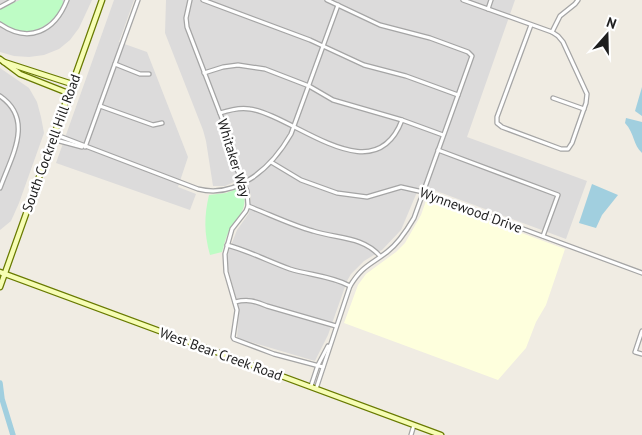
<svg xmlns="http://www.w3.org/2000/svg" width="642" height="435" viewBox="0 0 642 435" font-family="'PT Sans',sans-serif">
<rect width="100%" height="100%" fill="#f0ece3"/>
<g fill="#dcdbdb">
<polygon points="0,0 92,0 79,28 70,40 59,49 44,55 29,57 14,56 0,52"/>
<polygon points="114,0 134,0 119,42 147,52 188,157 178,187 196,194 190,210 56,163"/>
<polygon points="166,0 515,0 467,137 587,181 566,239 420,185 401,230 382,250 364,261 351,274 347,281 328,335 315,361 237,338 239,309 227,265 228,253 237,230 249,213 251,196 245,177 225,186 213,186 206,141 203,130 165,33"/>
<polygon points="0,68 29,88 37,102 41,117 44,133 19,203 11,221 0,230"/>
</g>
<polygon fill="#feffdd" points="427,198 565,249 546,305 536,322 526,348 498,380 344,323 358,285 366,274 396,252 405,243 421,215"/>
<g fill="#befcc5">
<path d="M20,0h42l2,3c-13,26 -40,39 -64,18v-12z"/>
<path d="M240,188l3,1c6,22 -6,27 -15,44 -3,6 -4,13 -6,19l-12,3c-6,-22 -6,-39 -1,-60l17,-2z"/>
</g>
<g fill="#a1cfdf">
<polygon points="642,87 642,116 635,111"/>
<path d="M626,118l16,4v31c-9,-8 -7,-19 -17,-30z"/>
<polygon points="592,184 618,195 602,215 596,228 579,223"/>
</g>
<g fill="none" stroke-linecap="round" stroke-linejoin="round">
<polyline stroke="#a1cfdf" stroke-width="5.5" points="0,383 2,399 13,435"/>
<g stroke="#a5a5a5" stroke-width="5.5">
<g id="street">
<polyline points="190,0 186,18 187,27 226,129 234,163 247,191 248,206 246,211 232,229 225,254 226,272 237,310 233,337 234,339 274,354 323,367"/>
<polyline points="203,0 310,40 364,65 406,76 458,95"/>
<polyline points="463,0 552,32 558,36 563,42 587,94 586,103 572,143 568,149 561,149 502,127 497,123 497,117 531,25"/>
<polyline points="0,7 13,0"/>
<polyline points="488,9 491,0"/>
<path d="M0,24c29,20 55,7 67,-24"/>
<polyline points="552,32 560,16 575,4 578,0"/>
<polyline points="115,64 140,74 149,74"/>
<polyline points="204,73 223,67 238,65 265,69 309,86 333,100 402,120 443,135"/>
<path d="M0,96c35,24 11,61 0,92"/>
<polyline points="553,98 584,109"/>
<polyline points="100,106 153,125 162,123"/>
<path d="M220,113c9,-3 20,-6 30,-4 45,7 124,85 152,11"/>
<path d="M54,134l144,55c40,10 74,-22 93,-55l47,-129"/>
<polyline points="52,139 82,147"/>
<polyline points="85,147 138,0"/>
<polyline points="438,150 558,195 543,236"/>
<polyline points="271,162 301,180 337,193 367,197 401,187 423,192 642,273"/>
<path d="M248,206c21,8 43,19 65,25 25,8 49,5 67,25"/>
<path d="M227,245c22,6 41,16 63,24 19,6 42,7 60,17"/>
<path d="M235,302c13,-3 20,-1 32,4l69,20"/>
<polyline points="642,331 635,352 642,354"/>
<polyline points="311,386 318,365 328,346"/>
<path d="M316,389l34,-103c12,-20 20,-21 37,-34 12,-9 20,-22 27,-34l58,-162 -4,-4 -38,-14 -50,-13 -53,-25"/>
<polyline points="411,435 414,425"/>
</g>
</g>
<g stroke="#687a00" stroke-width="7">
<g id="secondary">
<polyline points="0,59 20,74 68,93"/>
<polyline points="4,62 72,84"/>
<polyline points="0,272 441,435"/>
<polyline points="0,287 102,0"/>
</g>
</g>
<use href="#street" stroke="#fff" stroke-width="3"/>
<use href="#secondary" stroke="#f6fdb4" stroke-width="4.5"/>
</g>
<g text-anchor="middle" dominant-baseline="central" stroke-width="5" stroke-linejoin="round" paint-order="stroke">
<g font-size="14" fill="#1e1e1e" stroke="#fff">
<text transform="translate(51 143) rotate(-70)">South Cockrell Hill Road</text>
<text transform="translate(234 158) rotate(73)">Whitaker Way</text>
<text transform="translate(471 210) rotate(20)">Wynnewood Drive</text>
<text transform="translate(221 354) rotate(20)">West Bear Creek Road</text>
</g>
</g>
<g transform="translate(607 35) rotate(20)" stroke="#ffffff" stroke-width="4" paint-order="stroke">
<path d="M0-4L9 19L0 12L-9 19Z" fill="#1e1e1e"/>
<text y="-8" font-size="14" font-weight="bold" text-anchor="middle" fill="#1e1e1e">N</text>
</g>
</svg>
